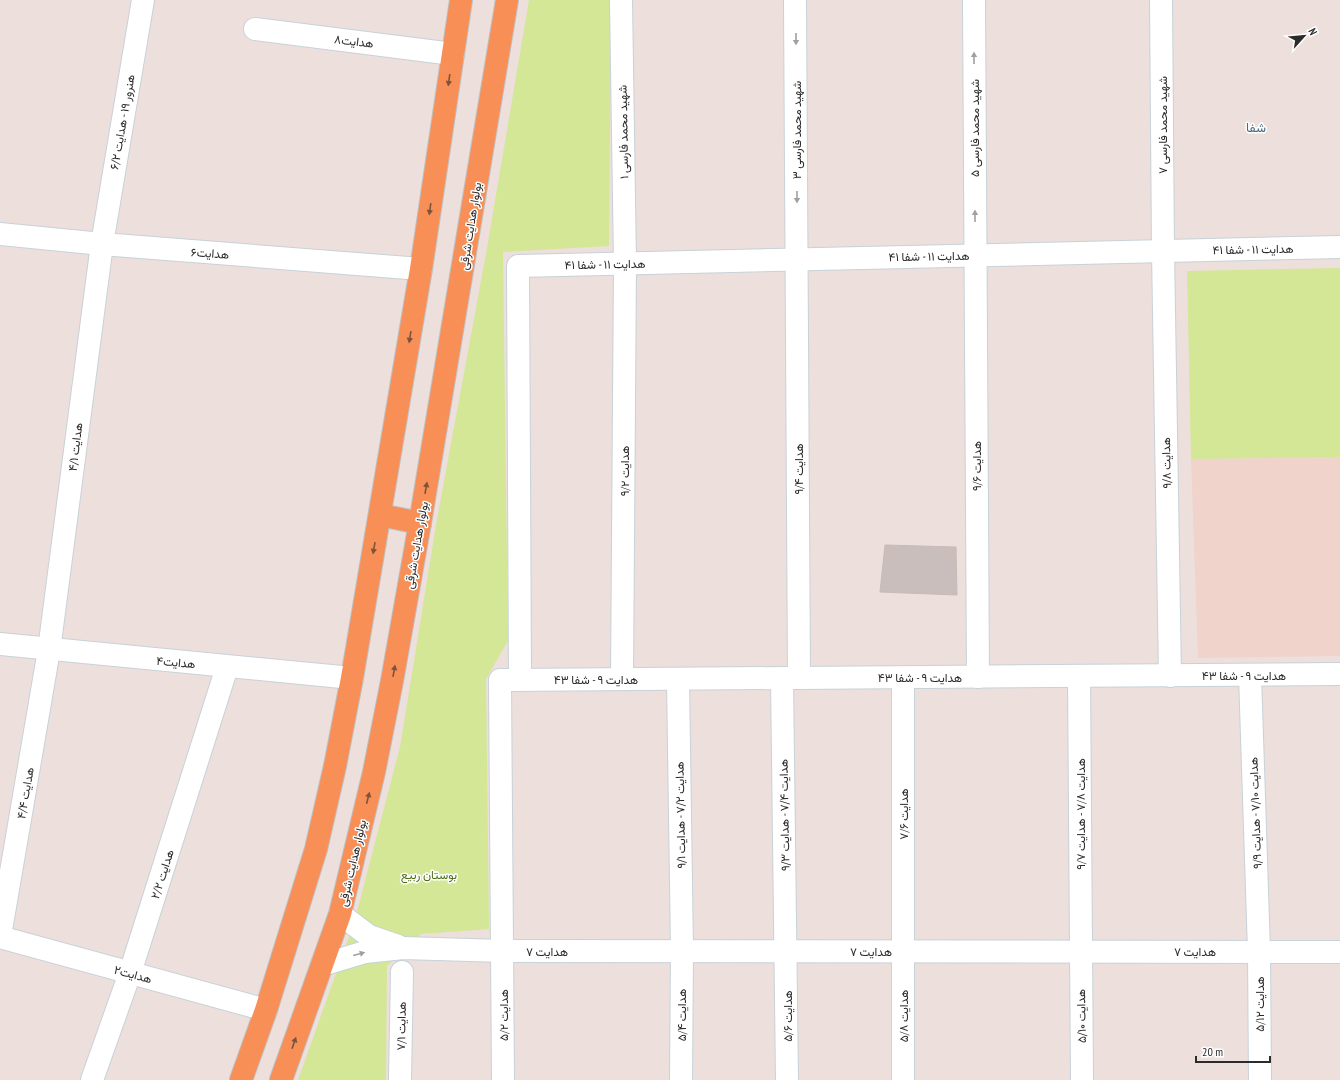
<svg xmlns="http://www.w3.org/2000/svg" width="1340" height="1080" viewBox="0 0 1340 1080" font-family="'PT Sans Narrow',Vazirmatn,sans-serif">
<rect width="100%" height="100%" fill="#eddfdc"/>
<polygon fill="#f0d4cb" points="1340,457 1340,656 1198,658 1191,459"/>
<g fill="#d3e796">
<polygon points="529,0 611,0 609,246 503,252 508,641 486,679 489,929 421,934 387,966 386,1080 298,1080 354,923 400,747 436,525 487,248"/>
<polygon points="1340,268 1340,457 1191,459 1187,271"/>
</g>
<polygon fill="#c9bebb" stroke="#c9bab6" points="885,545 956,547 957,595 880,592"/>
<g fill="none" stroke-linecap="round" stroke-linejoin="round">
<g stroke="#c7d2d9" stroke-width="24">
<g id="minor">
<polyline points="621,0 625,264 622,679"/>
<polyline points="795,0 799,678"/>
<polyline points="974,0 978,677"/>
<polyline points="1161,0 1163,251 1170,676"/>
<polyline points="255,29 453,54"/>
<polyline points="0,234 102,244 421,269"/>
<polyline points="0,644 352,678"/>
<polyline points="1250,675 1259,951 1260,1080"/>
<polyline points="1079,676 1082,1080"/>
<polyline points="782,678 787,1080"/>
<polyline points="903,678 903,1080"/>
<polyline points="678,679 682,951 681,1080"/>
<polyline points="520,680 518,266 1340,247"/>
<polyline points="340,914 369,936 398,946"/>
<polyline points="0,936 49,650 102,244 143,0"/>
<polyline points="0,937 266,1010"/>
<polyline points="322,965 365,952 403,948 503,951 1340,952"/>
<polyline points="92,1080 130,973 227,667"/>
<polyline points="400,1080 402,972"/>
<polyline points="503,1080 500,680 1340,674"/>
</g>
</g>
<g stroke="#bfbfbf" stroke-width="24">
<g id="major">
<polyline points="380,515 420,523"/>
<polyline points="241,1080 266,1010 316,849 335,766 352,678 421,269 461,0"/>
<polyline points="281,1080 340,914 374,772 392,681 420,523 507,0"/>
</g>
</g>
<use href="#minor" stroke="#fff" stroke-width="22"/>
<use href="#major" stroke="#f88f56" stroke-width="22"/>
</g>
<defs><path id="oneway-solid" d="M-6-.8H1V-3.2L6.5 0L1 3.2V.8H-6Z"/></defs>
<g fill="#a0a0a0">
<use href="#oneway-solid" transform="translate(796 39) rotate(90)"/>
<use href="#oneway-solid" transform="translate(974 58) rotate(-90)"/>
<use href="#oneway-solid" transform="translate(797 197) rotate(90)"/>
<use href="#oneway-solid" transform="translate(975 216) rotate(-90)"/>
<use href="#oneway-solid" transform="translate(359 954) rotate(-15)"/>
</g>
<g fill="#7d533c">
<use href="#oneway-solid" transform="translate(449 80) rotate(98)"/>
<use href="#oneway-solid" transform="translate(430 209) rotate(98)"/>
<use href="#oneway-solid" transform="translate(410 337) rotate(99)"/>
<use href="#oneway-solid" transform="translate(426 488) rotate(-80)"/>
<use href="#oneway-solid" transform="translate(374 548) rotate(100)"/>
<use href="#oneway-solid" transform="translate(394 671) rotate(-80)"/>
<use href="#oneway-solid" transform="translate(368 798) rotate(-76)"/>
<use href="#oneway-solid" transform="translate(294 1043) rotate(-71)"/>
</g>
<g text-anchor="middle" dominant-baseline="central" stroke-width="3" stroke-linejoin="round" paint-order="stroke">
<g font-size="12" fill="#2b2b2b" stroke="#fff">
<text transform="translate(354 41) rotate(7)">هدایت۸</text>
<text transform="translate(122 122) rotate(-80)">هنرور ۱۹ - هدایت ۶/۲</text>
<text transform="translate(1162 125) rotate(-90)">شهید محمد فارسی ۷</text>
<text transform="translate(974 128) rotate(-90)">شهید محمد فارسی ۵</text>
<text transform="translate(796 130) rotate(-90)">شهید محمد فارسی ۳</text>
<text transform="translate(623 132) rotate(-91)">شهید محمد فارسی ۱</text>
<text transform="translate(470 226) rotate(-81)">بولوار هدایت شرقی</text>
<text transform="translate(1253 249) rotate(-1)">هدایت ۱۱ - شفا ۴۱</text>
<text transform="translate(210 253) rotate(4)">هدایت۶</text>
<text transform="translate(929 256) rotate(-1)">هدایت ۱۱ - شفا ۴۱</text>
<text transform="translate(605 264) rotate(-1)">هدایت ۱۱ - شفا ۴۱</text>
<text transform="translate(75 447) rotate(-83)">هدایت ۴/۱</text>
<text transform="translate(1166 463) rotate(-91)">هدایت ۹/۸</text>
<text transform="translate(976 466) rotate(-90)">هدایت ۹/۶</text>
<text transform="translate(798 469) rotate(-90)">هدایت ۹/۴</text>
<text transform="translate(624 471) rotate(-90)">هدایت ۹/۲</text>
<text transform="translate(416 545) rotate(-80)">بولوار هدایت شرقی</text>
<text transform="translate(176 662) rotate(5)">هدایت۴</text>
<text x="1244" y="675">هدایت ۹ - شفا ۴۳</text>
<text x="920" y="677">هدایت ۹ - شفا ۴۳</text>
<text x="596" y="679">هدایت ۹ - شفا ۴۳</text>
<text transform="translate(25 793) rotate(-80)">هدایت ۴/۴</text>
<text transform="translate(1255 813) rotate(-92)">هدایت ۷/۱۰ - هدایت ۹/۹</text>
<text transform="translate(903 814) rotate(-90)">هدایت ۷/۶</text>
<text transform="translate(1080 814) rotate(-90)">هدایت ۷/۸ - هدایت ۹/۷</text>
<text transform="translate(680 815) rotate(-91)">هدایت ۷/۲ - هدایت ۹/۱</text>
<text transform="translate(784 815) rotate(-91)">هدایت ۷/۴ - هدایت ۹/۳</text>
<text transform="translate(352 863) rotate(-77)">بولوار هدایت شرقی</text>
<text transform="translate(162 874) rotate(-72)">هدایت ۲/۲</text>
<text x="547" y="951">هدایت ۷</text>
<text x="871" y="951">هدایت ۷</text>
<text x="1195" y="951">هدایت ۷</text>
<text transform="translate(133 974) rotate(15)">هدایت۲</text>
<text transform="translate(1259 1004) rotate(-90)">هدایت ۵/۱۲</text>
<text transform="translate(503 1015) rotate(-90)">هدایت ۵/۲</text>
<text transform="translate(681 1015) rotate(-90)">هدایت ۵/۴</text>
<text transform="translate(787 1016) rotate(-90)">هدایت ۵/۶</text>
<text transform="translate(903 1016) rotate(-90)">هدایت ۵/۸</text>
<text transform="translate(1081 1016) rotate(-91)">هدایت ۵/۱۰</text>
<text transform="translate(401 1026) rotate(-89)">هدایت ۷/۱</text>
</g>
<g font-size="12" fill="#4c6c16" stroke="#fff">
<text x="429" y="874">بوستان ربیع</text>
</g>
<g font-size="13" fill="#48697e" stroke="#fff">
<text x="1256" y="127">شفا</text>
</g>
</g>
<g transform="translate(1304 36) rotate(63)" stroke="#ffffff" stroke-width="3" paint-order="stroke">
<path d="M0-3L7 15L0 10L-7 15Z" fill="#2b2b2b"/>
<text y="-6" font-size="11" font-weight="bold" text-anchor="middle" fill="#2b2b2b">N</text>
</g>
<path d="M1196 1056v6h74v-6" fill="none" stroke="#2b2b2b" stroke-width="2"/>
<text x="1202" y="1056" font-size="12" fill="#2b2b2b" stroke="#ffffff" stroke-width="3" paint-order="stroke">20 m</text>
</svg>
